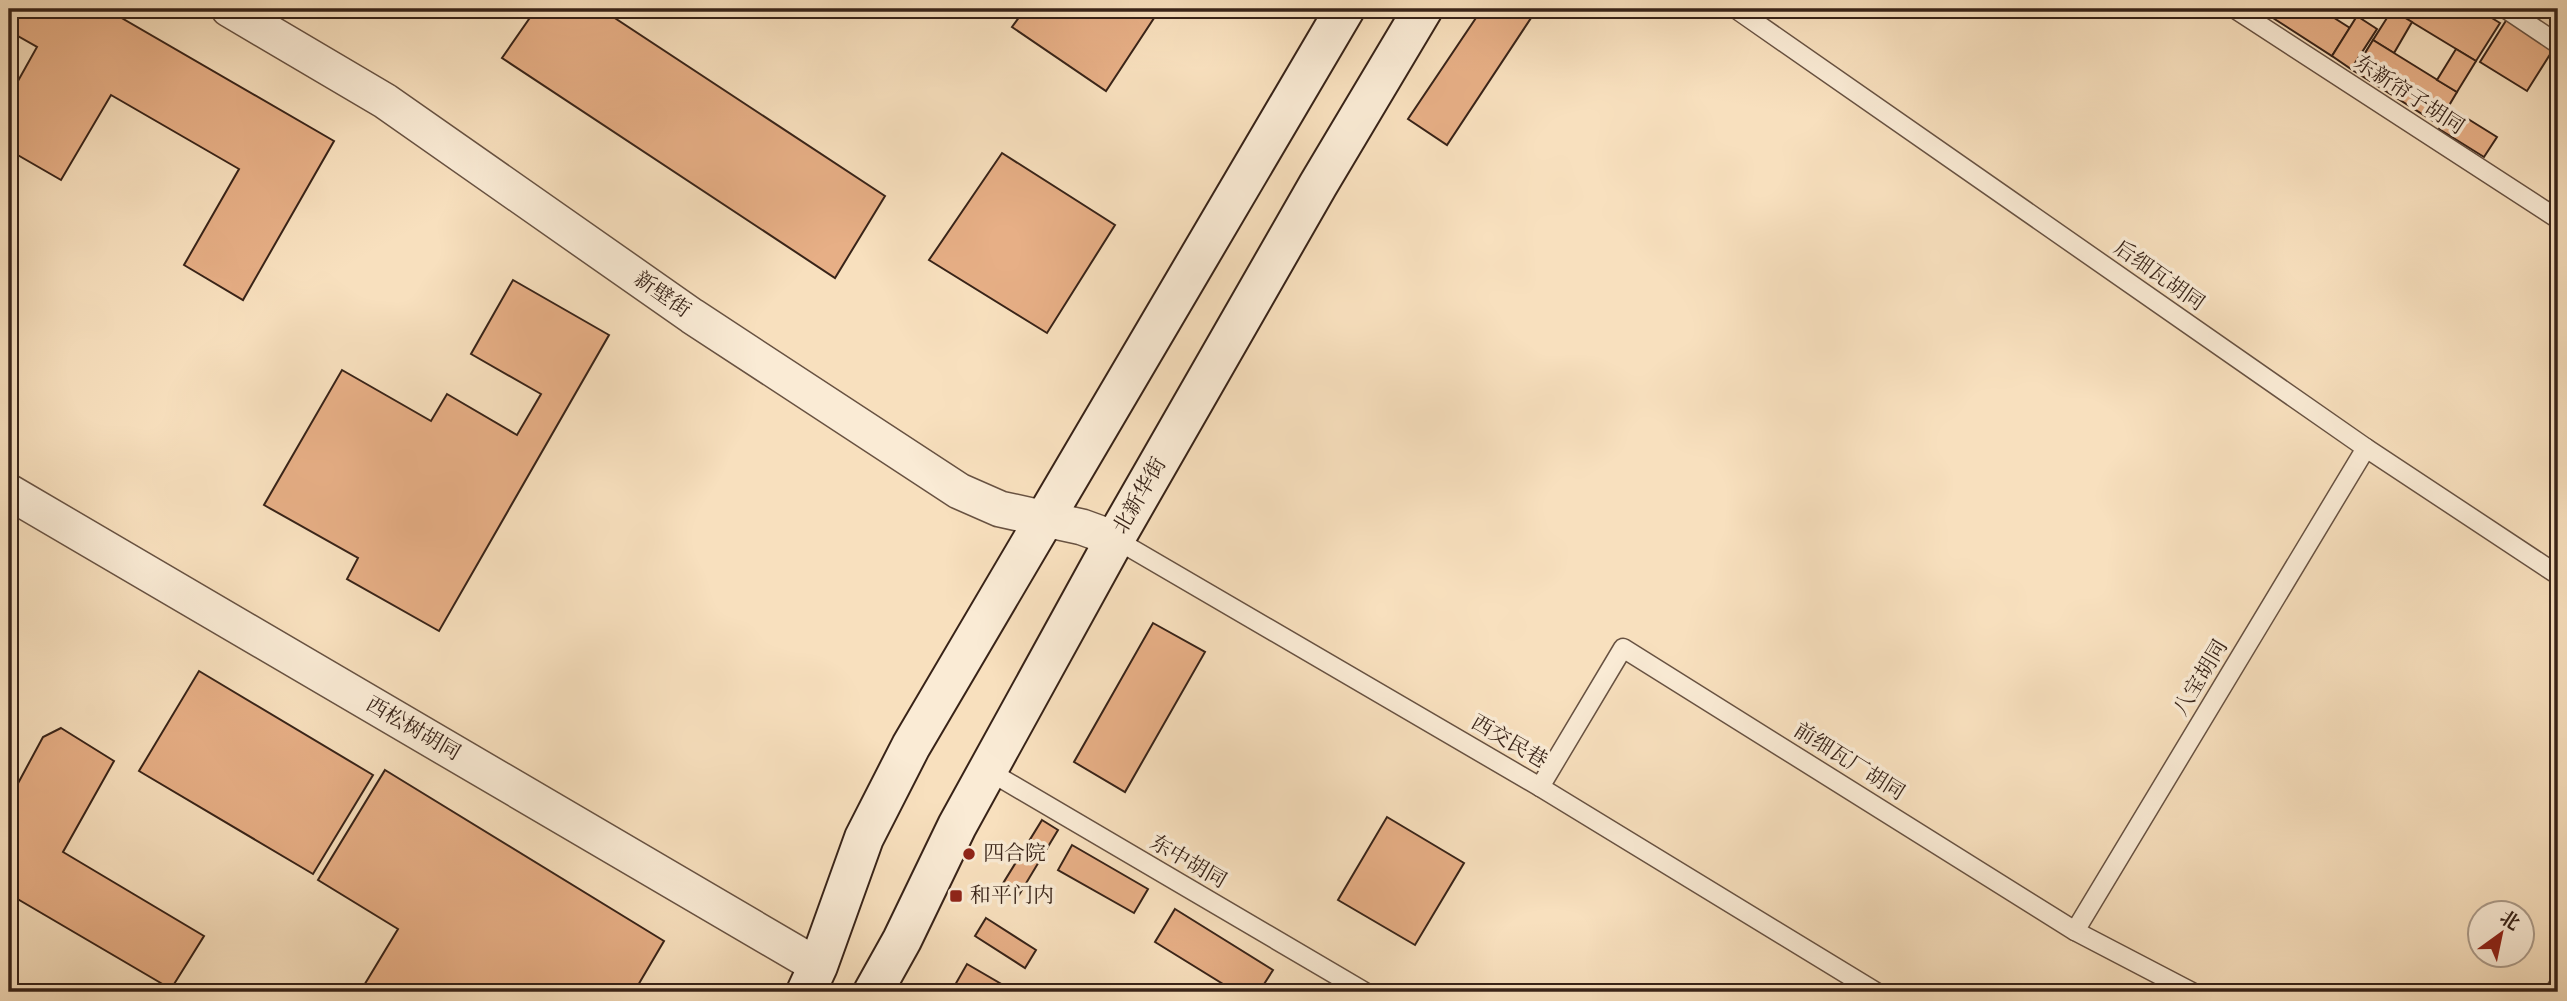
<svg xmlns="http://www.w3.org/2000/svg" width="2567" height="1001" viewBox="0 0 2567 1001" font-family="'IM FELL DW Pica','Noto Serif SC',serif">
<rect width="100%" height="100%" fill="#f8e0be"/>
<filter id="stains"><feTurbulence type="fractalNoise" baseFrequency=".00286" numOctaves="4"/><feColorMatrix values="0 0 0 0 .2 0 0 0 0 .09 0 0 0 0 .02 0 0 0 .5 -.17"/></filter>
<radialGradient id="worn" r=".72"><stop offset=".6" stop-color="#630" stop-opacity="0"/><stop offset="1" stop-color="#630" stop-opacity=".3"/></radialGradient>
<g fill="#e7af86" stroke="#382318" stroke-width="2">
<polygon points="9,9 106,9 334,141 243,300 184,265 239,169 111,95 61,180 9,150 9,97 37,47 9,31"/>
<polygon points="536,9 601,9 885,196 835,278 502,58"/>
<polygon points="1025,9 1160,9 1106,91 1012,27"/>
<polygon points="1482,9 1537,9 1447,145 1408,119"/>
<polygon points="2258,9 2272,9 2268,15"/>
<polygon points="2280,9 2320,9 2350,28 2332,56 2273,18"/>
<polygon points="2477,9 2500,23 2476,61 2392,10"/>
<polygon points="2392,10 2412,22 2394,53 2373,40"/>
<polygon points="2357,16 2377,29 2351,69 2332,56"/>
<polygon points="2507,19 2554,48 2527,91 2480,62"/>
<polygon points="2373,40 2457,92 2438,124 2354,71"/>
<polygon points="2456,49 2476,61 2457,92 2437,80"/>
<polygon points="2452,109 2497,137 2484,157 2439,129"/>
<polygon points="1002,153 1115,225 1047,333 929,260"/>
<polygon points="513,280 609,335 439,631 347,579 358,558 264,505 342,370 431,421 447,394 517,435 541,394 471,354"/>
<polygon points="1153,623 1205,652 1125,792 1074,762"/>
<polygon points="199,671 373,775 313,874 139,771"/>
<polygon points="61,728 114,761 63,852 204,936 171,989 9,894 9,800 43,737"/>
<polygon points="385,770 664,941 634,992 360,992 398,929 318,880"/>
<polygon points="1387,817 1464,863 1415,945 1338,900"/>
<polygon points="1042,820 1058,830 1019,895 1002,885"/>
<polygon points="1072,845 1148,889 1134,913 1058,870"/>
<polygon points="1175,909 1273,970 1259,992 1236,992 1155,942"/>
<polygon points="986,918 1036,950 1025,968 975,936"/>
<polygon points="967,964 1015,992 951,992"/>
</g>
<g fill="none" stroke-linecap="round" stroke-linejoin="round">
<g stroke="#685242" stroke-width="21">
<g id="lane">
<polyline points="1736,9 2366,448 2558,575"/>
<polyline points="2235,9 2558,219"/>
<polyline points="2506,9 2558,44"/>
<polyline points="1115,539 1540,787 1876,992"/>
<polyline points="987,770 1365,992"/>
<polyline points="1540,787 1623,648 2075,931 2192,992"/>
<polyline points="2075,931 2366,448"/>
<polyline points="2554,992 2558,986"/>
</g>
</g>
<g stroke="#685242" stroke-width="38">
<g id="street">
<polyline points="229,9 385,101 692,316 959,491 1000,509 1082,527 1115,539"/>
<polyline points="9,492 818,966"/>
</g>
</g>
<g stroke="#382318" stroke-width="42">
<g id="secondary">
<polyline points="806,992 818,966 864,838 911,746 1345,9"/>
<polyline points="873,992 902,940 957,826 1115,539 1318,185 1423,9"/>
</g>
</g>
<use href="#lane" stroke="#faebd5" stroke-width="18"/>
<use href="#street" stroke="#faebd5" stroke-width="35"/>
<use href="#secondary" stroke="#faebd5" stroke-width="38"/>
</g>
<g fill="#8f2418" stroke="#faebd5" stroke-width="2.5">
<circle cx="969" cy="854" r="7"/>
<rect x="949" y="889" width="14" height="14" rx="3.5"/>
</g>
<g text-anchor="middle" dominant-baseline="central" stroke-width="7" stroke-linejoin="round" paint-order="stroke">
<g font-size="21" fill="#382318" stroke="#faebd5">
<text transform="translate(2409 95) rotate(33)">东新帘子胡同</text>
<text transform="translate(2159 276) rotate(35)">后细瓦胡同</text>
<text transform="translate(662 295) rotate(35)">新壁街</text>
<text transform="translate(1140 496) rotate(-60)">北新华街</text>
<text transform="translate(2201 678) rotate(-59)">八宝胡同</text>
<text transform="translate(413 729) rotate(30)">西松树胡同</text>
<text transform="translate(1509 742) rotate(30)">西交民巷</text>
<text transform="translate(1849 762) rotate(32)">前细瓦厂胡同</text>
<text transform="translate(1188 862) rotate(30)">东中胡同</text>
</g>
<g font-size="21" fill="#382318" stroke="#faebd5" text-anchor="start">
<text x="983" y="854">四合院</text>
<text x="970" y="896">和平门内</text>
</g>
</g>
<rect width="2567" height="1001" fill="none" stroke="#f8e0be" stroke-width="35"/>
<rect x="10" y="10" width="2546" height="980" fill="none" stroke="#382318" stroke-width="3.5"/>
<rect x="18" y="18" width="2532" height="966" fill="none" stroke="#382318" stroke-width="2"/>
<g transform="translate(2501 934) rotate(33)"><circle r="33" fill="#faebd5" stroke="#ac9b89" stroke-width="2"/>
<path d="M0-5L12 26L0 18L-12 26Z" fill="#8f2418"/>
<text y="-10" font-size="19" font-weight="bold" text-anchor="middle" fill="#382318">北</text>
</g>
<rect width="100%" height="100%" filter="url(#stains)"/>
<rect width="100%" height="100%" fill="url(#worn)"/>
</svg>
